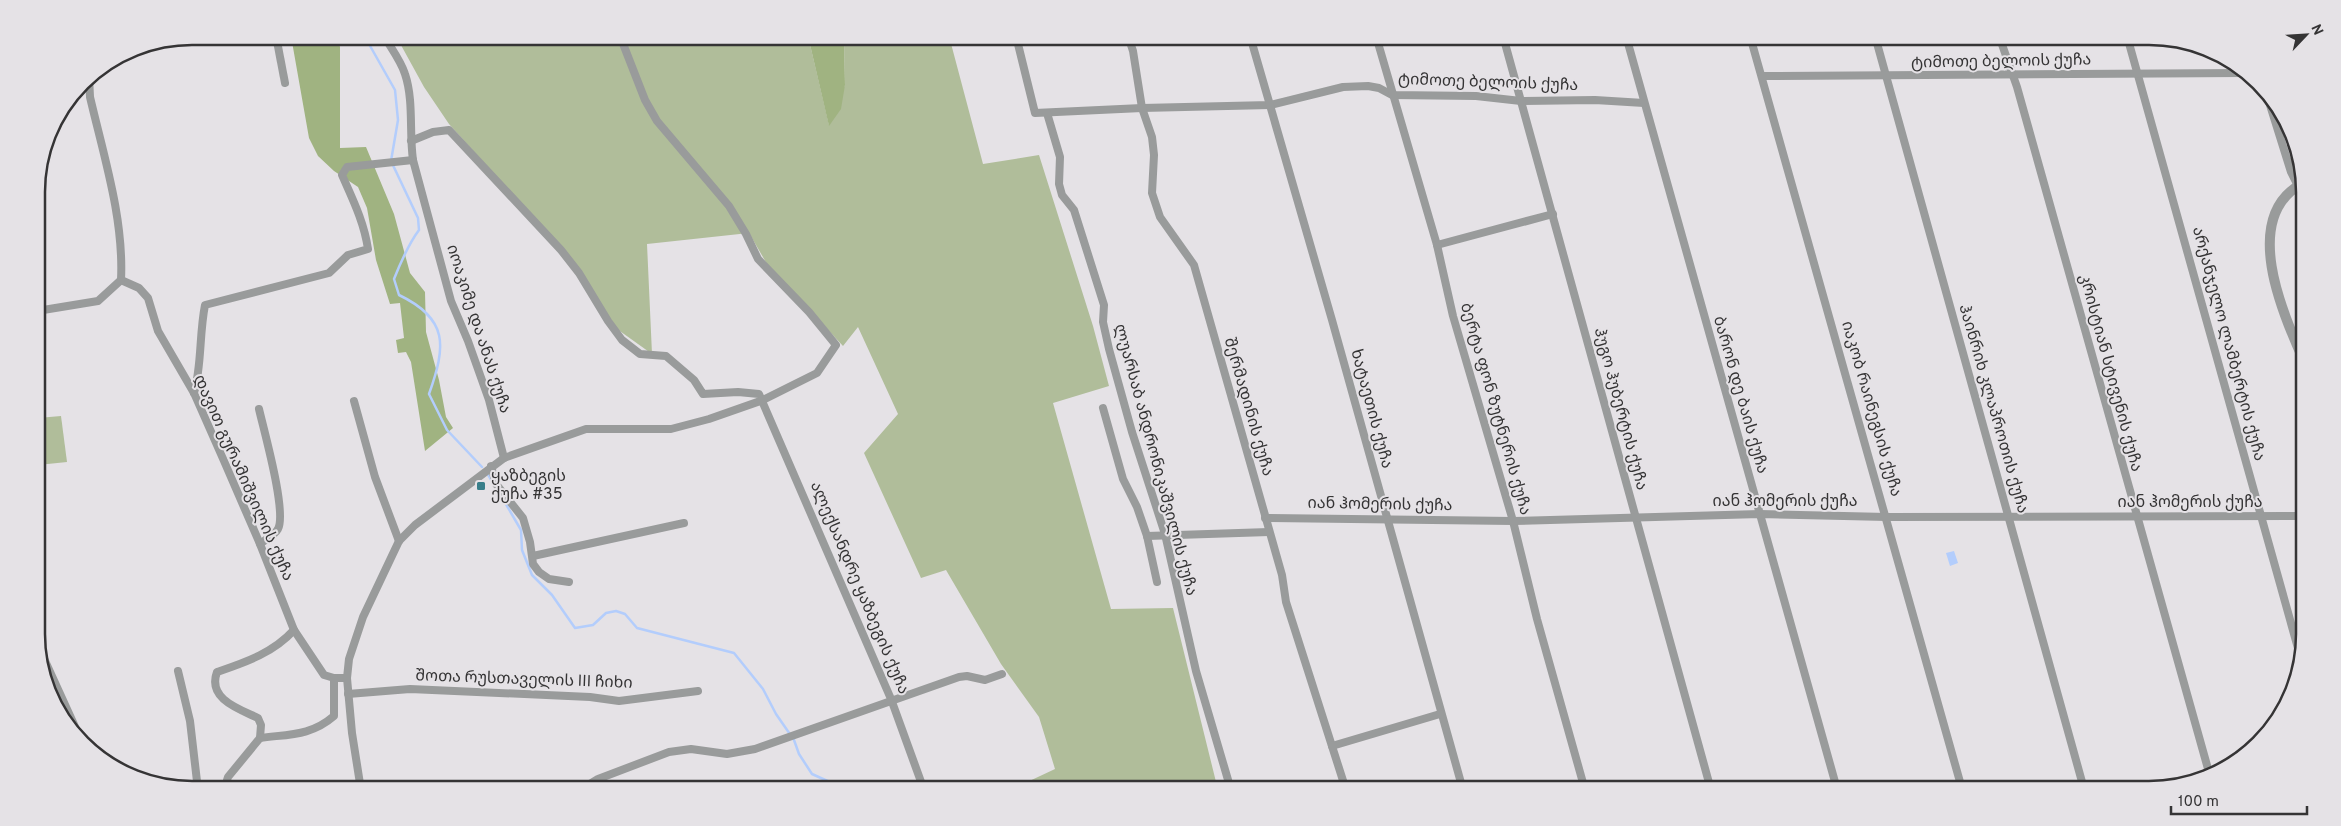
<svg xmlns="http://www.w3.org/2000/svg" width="2341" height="826" viewBox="0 0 2341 826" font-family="Overpass,'Noto Sans Georgian',sans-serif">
<rect width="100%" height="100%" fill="#e5e2e6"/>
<g fill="#b0bd9a">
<polygon points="396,36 808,36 829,125 845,85 844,36 949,36 983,164 1039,155 1093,326 1109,386 1053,403 1111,609 1173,608 1218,790 1025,790 1023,784 1055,769 1039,717 1001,664 946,570 921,578 864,453 898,414 858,327 843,346 767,264 749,233 647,244 652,354 617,329 570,258 449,124 424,87"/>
<polygon points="61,416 67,462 38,465 38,418"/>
</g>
<g fill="#a0b381">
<polygon points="291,36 337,36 340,47 340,148 366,147 394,214 410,273 425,292 426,332 439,380 446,417 453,428 425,451 411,362 406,352 398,353 396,340 404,338 400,303 390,304 376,260 367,208 358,187 334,171 318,156 309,138"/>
<polygon points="808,36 844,36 845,85 841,109 829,126"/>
</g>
<polygon fill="#b3cdfc" points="1954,551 1958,563 1950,566 1946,553"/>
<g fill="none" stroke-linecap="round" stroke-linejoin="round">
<g stroke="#b3cdfc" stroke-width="2.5">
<path d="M368,36l1,8 26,46 3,30 -7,41 27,57 1,12c-9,12 -19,34 -25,49l5,16c50,24 47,51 30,99l18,36 35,37"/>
<polyline points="487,473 493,483"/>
<polyline points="500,494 521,530 522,550 532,575 552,595 575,628 593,625 606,613 616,611 625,614 637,628 734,653 763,689 776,714 794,740 799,754 812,774 843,788 853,789 890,783 899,786 900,790"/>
</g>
<g stroke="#999b9b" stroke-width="8">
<polyline points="276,36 285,83"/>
<path d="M384,36c7,12 17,25 21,38 9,27 4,58 8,86l38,141 17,40 21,59 15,58"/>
<polyline points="1016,36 1035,113 1142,108 1270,105 1343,87 1368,86 1379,88 1392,95 1476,96 1521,101 1595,100 1644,103"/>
<polyline points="1128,36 1133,51 1142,108 1152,137 1154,155 1152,193 1160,217 1194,265 1282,575 1286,602 1346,790"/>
<polyline points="1250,36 1332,320 1463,790"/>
<polyline points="1376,36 1437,245 1453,316 1513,521 1537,619 1585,790"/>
<polyline points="1503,36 1711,790"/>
<polyline points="1626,36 1837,789"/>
<polyline points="1750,36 1962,789"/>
<polyline points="1875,36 2084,789"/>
<polyline points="1999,36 2017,87 2210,776"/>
<polyline points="2127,36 2301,659"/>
<polyline points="1762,76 2242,73"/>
<polyline points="2265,89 2291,172 2298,186"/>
<polyline points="1047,113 1060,157 1059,184 1062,195 1074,210 1104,305 1103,322 1109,349 1132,432 1165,534 1196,671 1231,790"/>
<polyline points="411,141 433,132 449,130 561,250 579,273 608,321 622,340 640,354 666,356 694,380 703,394 738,392 759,394 891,699 924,790"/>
<polyline points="1437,245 1553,214"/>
<polyline points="121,280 139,288 148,298 158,331 194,393 224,461 260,544 294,630 324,675 334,678 347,678"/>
<path d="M37,311l61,-10 23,-21c3,-61 -17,-123 -31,-183l-1,-21"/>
<path d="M194,393c8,-28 5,-58 11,-88l124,-32 19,-18 20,-6c-4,-27 -15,-49 -26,-74l5,-8 66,-7"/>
<polyline points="354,401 375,477 399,541"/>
<polyline points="1103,408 1123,479 1137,507 1147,536 1157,582"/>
<path d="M259,409c5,22 28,103 19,120 -4,7 -12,10 -18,15"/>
<polyline points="491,466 496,484 523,518 530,542 533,564 539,572 549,579 569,582"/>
<polyline points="1265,518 1513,521 1760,514 1887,517 2304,516"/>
<polyline points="1147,536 1269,532"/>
<polyline points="533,556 684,523"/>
<polyline points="178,671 190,721 198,790"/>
<polyline points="348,694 410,689 590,697 619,701 698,691"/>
<path d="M260,738l1,-13 -3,-7c-19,-9 -51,-19 -41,-46 29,-10 56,-19 77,-42"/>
<polyline points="1332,746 1440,714"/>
<path d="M224,790l4,-13 32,-39c29,-4 51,-2 74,-22v-38"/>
<polyline points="361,790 352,733 347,678 349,659 363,617 399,541 415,525 504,458 586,429 671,429 709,419 763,400 817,373 836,345 809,312 758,259 746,234 729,206 657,121 645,100 620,36"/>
<polyline points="580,790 598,779 669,752 691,749 727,754 755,749 959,677 967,676 985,680 1002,674"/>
</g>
<g stroke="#999b9b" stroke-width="10">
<path d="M2303,183c-63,33 -21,130 1,178"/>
<polyline points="39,650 80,740"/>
</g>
</g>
<rect fill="#387e8a" stroke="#e5e2e6" stroke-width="2" x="476" y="481" width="10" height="10" rx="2.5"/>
<g text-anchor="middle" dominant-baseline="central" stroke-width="4" stroke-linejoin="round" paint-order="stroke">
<g font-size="16" fill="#353435" stroke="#e5e2e6">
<text transform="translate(2001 62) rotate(-1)">ტიმოთე ბელოის ქუჩა</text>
<text transform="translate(1488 83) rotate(2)">ტიმოთე ბელოის ქუჩა</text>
<text transform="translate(478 329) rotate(72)">იოაკიმე და ანას ქუჩა</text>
<text transform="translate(2228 344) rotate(75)">არქანჯელო ლამბერტის ქუჩა</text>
<text transform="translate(2110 373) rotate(75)">კრისტიან სტივენის ქუჩა</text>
<text transform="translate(1740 395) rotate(74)">ბარონ დე ბაის ქუჩა</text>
<text transform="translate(1248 407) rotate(74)">შერმადინის ქუჩა</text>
<text transform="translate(1371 409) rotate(75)">ხატაეთის ქუჩა</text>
<text transform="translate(1495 409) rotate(74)">ბერტა ფონ ზუტნერის ქუჩა</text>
<text transform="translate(1620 409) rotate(75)">ჰუგო ჰუბერტის ქუჩა</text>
<text transform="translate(1871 409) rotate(74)">იაკობ რაინეგსის ქუჩა</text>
<text transform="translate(1993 409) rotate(74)">ჰაინრიხ კლაპროთის ქუჩა</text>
<text transform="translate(1155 460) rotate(75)">ლუარსაბ ანდრონიკაშვილის ქუჩა</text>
<text transform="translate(243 478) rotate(66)">დავით გურამიშვილის ქუჩა</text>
<text x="1785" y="502">იან ჰომერის ქუჩა</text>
<text x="2190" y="503">იან ჰომერის ქუჩა</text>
<text transform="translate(1380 505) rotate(1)">იან ჰომერის ქუჩა</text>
<text transform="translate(859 588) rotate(67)">ალექსანდრე ყაზბეგის ქუჩა</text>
<text transform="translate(524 680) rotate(2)">შოთა რუსთაველის III ჩიხი</text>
</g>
<g font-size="16" fill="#353435" stroke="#e5e2e6" text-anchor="start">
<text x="491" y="477">ყაზბეგის<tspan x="491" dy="18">ქუჩა #35</tspan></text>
</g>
</g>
<path d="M0 0H2341V826H0ZM192 45H2149A147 147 0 0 1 2296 192V634A147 147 0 0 1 2149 781H192A147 147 0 0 1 45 634V192A147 147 0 0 1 192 45Z" fill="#e5e2e6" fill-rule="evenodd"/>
<path fill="none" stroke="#353435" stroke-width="2.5" d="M192 45H2149A147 147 0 0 1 2296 192V634A147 147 0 0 1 2149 781H192A147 147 0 0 1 45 634V192A147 147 0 0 1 192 45Z"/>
<g transform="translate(2306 35) rotate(65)" stroke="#e5e2e6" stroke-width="4" paint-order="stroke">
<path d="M0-4L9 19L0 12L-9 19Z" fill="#353435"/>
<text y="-8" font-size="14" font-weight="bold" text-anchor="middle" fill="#353435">N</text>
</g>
<path d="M2171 806v8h136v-8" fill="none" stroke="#353435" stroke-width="2.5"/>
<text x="2178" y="806" font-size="15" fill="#353435" stroke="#e5e2e6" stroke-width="4" paint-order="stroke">100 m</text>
</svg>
